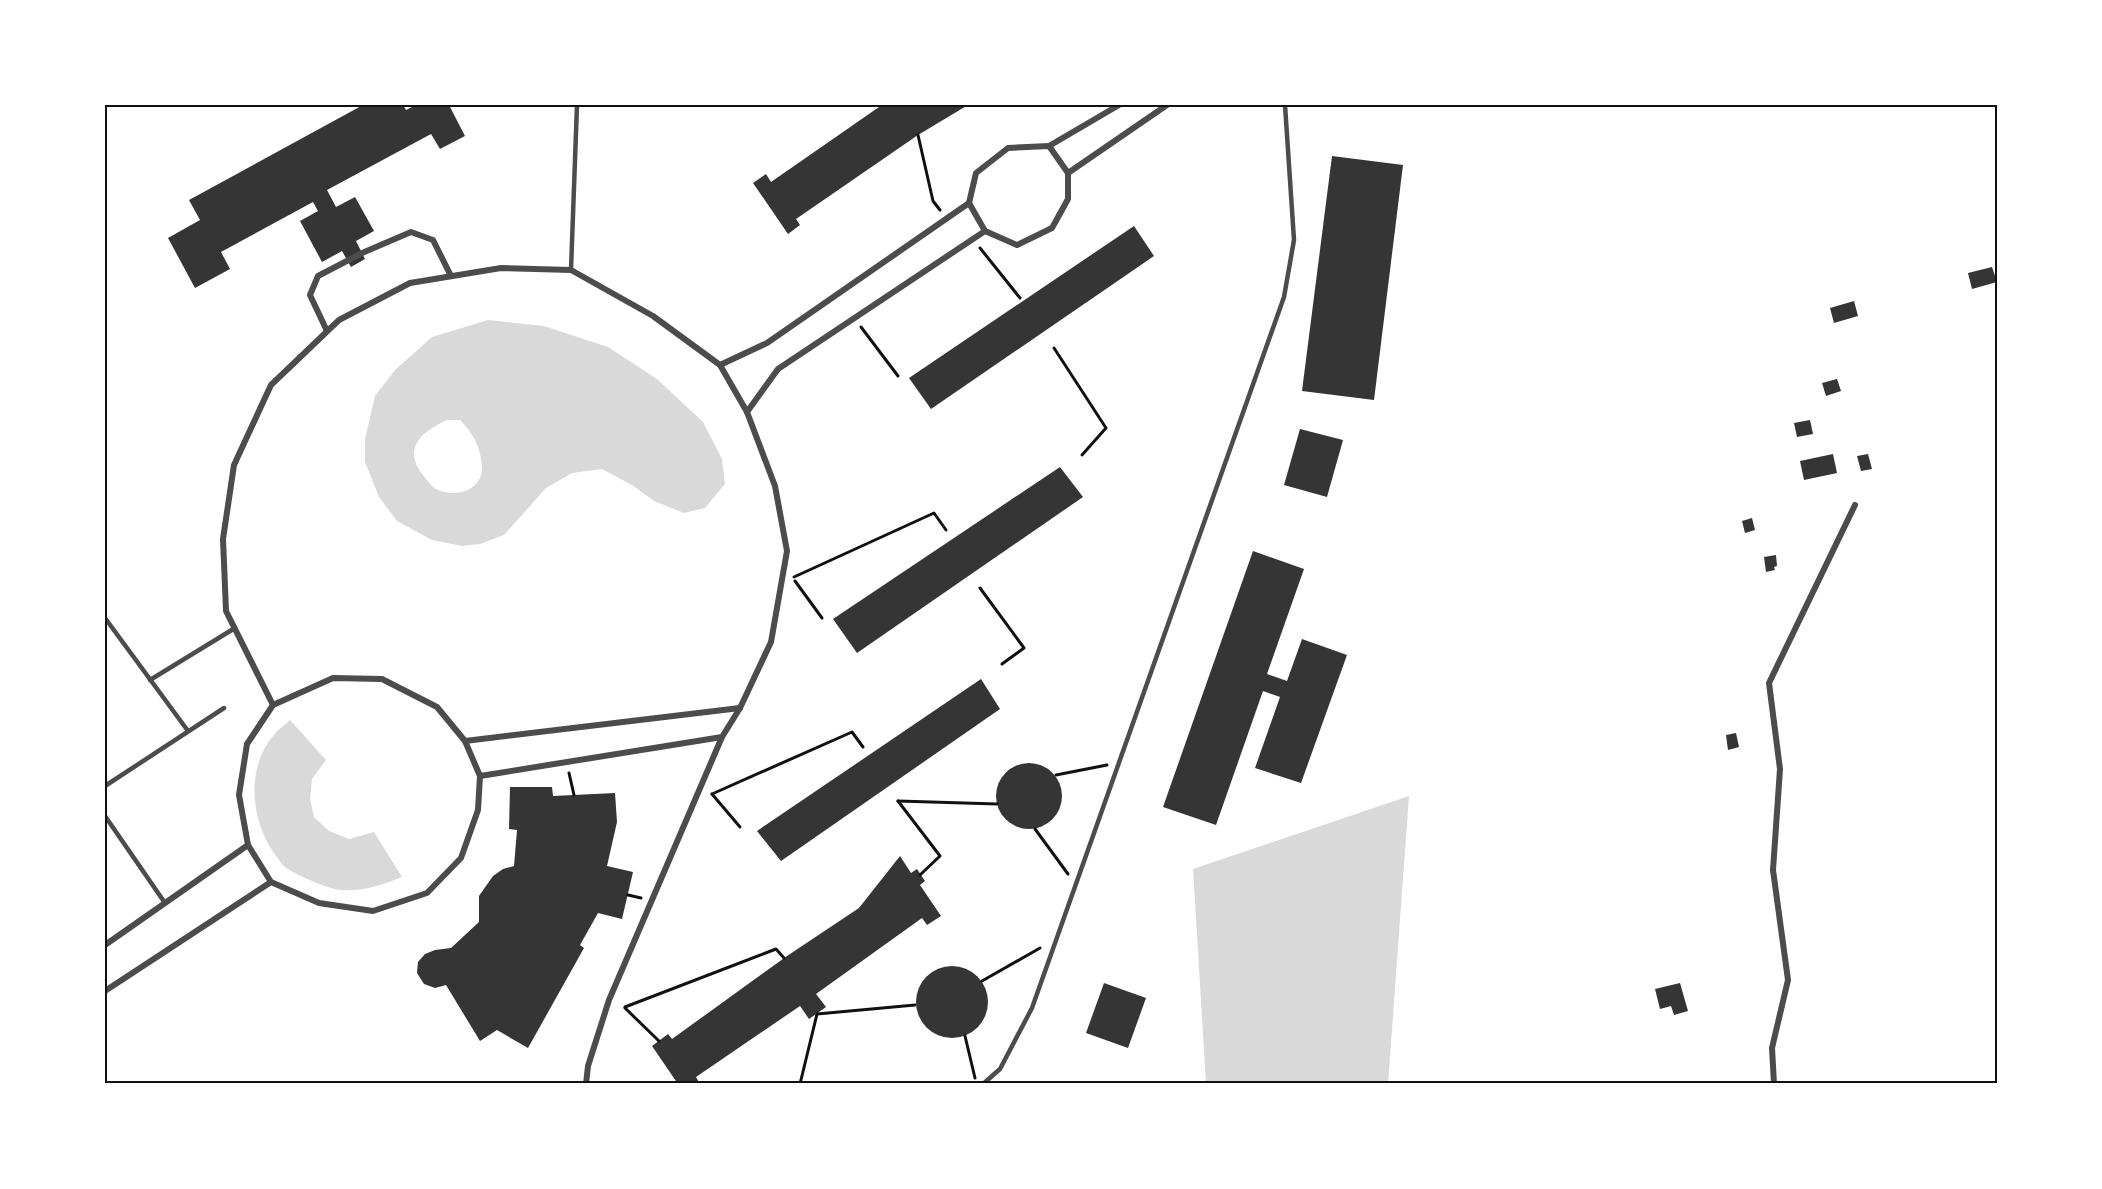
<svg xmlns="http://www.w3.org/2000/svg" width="2102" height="1189" viewBox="0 0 2102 1189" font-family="'Sofia Sans Condensed',sans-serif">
<rect width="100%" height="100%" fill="#fff"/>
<g fill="#d9d9d9" fill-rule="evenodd">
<path d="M488,320l56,6 64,21 49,32 46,43 19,37 3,25 -20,24 -21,5 -30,-12 -22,-16 -30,-16 -30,4 -26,15 -42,47 -24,9 -18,2 -30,-6 -35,-19 -18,-24 -14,-35v-23l10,-43 20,-26 37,-33zM447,420h13c13,13 20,26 22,45 2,25 -26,34 -46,24 -5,-3 -9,-9 -13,-14 -22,-27 0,-44 24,-55z"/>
<path d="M290,720l36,40 -14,19 -2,20 4,18 15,14 20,8 25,-7 28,45c-19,8 -41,15 -62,13 -14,-2 -44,-15 -55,-23 -4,-3 -6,-8 -9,-11 -25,-33 -31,-87 -3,-120 4,-6 12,-11 17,-16z"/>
<polygon points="1409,796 1388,1084 1206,1084 1193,869"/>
</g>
<g fill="#353535">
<polygon points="363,105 403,105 406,110 416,105 449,105 465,136 440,149 431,134 327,190 336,207 355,197 374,231 356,241 365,259 351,267 342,251 322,262 300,221 318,211 313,202 221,252 230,269 195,288 168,238 200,220 189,200"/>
<polygon points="878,105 968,105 918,135 796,219 800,225 788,234 753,183 766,174 771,182 879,107"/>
<polygon points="1332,156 1403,165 1374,400 1302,391"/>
<polygon points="1134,226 1154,256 931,409 909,378"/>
<polygon points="1992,267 1997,282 1972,289 1968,273"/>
<polygon points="1854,301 1858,316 1834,323 1830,308"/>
<polygon points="1837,379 1841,391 1826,396 1822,383"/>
<polygon points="1810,420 1813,434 1797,437 1794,423"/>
<polygon points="1300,429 1343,440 1327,497 1284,485"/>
<polygon points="1833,454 1837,473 1804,480 1800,461"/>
<polygon points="1868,454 1872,469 1861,471 1857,456"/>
<polygon points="1060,467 1083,497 857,653 833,619"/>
<polygon points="1752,518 1755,530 1745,533 1742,521"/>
<polygon points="1253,551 1304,569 1267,674 1287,681 1302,639 1347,655 1301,783 1255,768 1280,697 1263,691 1216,825 1163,807"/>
<polygon points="1776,555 1777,566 1774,567 1775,570 1766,572 1764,557"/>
<polygon points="981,679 1000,709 781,861 757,831"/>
<polygon points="1736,733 1739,747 1728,750 1726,735"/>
<circle cx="1029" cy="796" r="33"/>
<polygon points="510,787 552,787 553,796 615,793 617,822 607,866 633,872 622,919 598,913 580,945 584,948 528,1048 497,1030 480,1041 446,985 435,988 424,984 417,973 418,962 425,954 435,950 451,948 479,922 479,896 493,876 503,869 514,866 517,830 509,829"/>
<polygon points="900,856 911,873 917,869 925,881 920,885 941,916 927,925 922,918 816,994 826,1007 809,1019 800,1006 696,1077 700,1084 678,1084 652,1046 668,1034 672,1039 787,956 859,908"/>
<circle cx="952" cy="1002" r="36"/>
<polygon points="1104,983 1146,998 1128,1048 1086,1033"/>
<polygon points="1680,983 1688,1011 1674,1015 1671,1006 1660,1009 1655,989"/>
</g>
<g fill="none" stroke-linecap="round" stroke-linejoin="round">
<g stroke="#111" stroke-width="3">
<polyline points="918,135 933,201 940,210"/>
<polyline points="980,248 1020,298"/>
<polyline points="861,327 898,376"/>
<polyline points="1054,348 1106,428 1082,455"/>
<polyline points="794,577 934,513 946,530"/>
<polyline points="795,581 822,618"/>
<polyline points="980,588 1024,648 1002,664"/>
<polyline points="569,773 574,795"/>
<polyline points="1056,775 1107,765"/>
<polyline points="712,794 852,732 863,747"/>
<polyline points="712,794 740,827"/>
<polyline points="898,801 997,804"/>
<polyline points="898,801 940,856 920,875"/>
<polyline points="1035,829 1068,874"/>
<polyline points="628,895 641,898"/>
<polyline points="982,981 1040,948"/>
<polyline points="625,1007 776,949 784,958"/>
<polyline points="625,1008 659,1041"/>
<polyline points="965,1036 975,1078"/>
<polyline points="800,1084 817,1014 915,1005"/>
</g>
<g stroke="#4c4c4c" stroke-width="4.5">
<polyline points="571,270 577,105"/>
<polyline points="105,618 188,731"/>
<polyline points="150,680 235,628"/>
<polyline points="105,786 224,708"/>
<polyline points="105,816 165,903"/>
<polyline points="983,1084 1000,1069 1032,1008 1284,297 1294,240 1285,105"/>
</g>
<g stroke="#4c4c4c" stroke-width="6">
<polygon points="1049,146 1068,173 1068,199 1052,228 1017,245 985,231 969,203 976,173 1008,148"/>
<polyline points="1049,146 1119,105"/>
<polyline points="1068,173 1167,105"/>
<polyline points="327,331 310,295 318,276 362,253 411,232 433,240 451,276"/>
<polyline points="720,365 767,343 969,203"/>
<polyline points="747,412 778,369 985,231"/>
<polygon points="333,678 382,679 437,707 465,741 480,776 478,810 461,858 427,893 373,911 319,903 271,882 248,845 239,795 247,744 273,705"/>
<polyline points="273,705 226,611 223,539 234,465 271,385 339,320 410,283 501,268 571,270 653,316 720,365 747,412 775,486 787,551 771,642 740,708 722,737 609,1000 588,1066 586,1084"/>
<polyline points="465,741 740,708"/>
<polyline points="480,776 722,737"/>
<polyline points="105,945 248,845"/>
<polyline points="105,991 271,882"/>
<polyline points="1774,1084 1772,1048 1788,980 1773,870 1780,769 1769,683 1855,505"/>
</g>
</g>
<rect width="2102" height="1189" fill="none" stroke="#ffffff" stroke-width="213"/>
<rect x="106" y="106" width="1890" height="976" fill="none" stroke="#111" stroke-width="2"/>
</svg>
